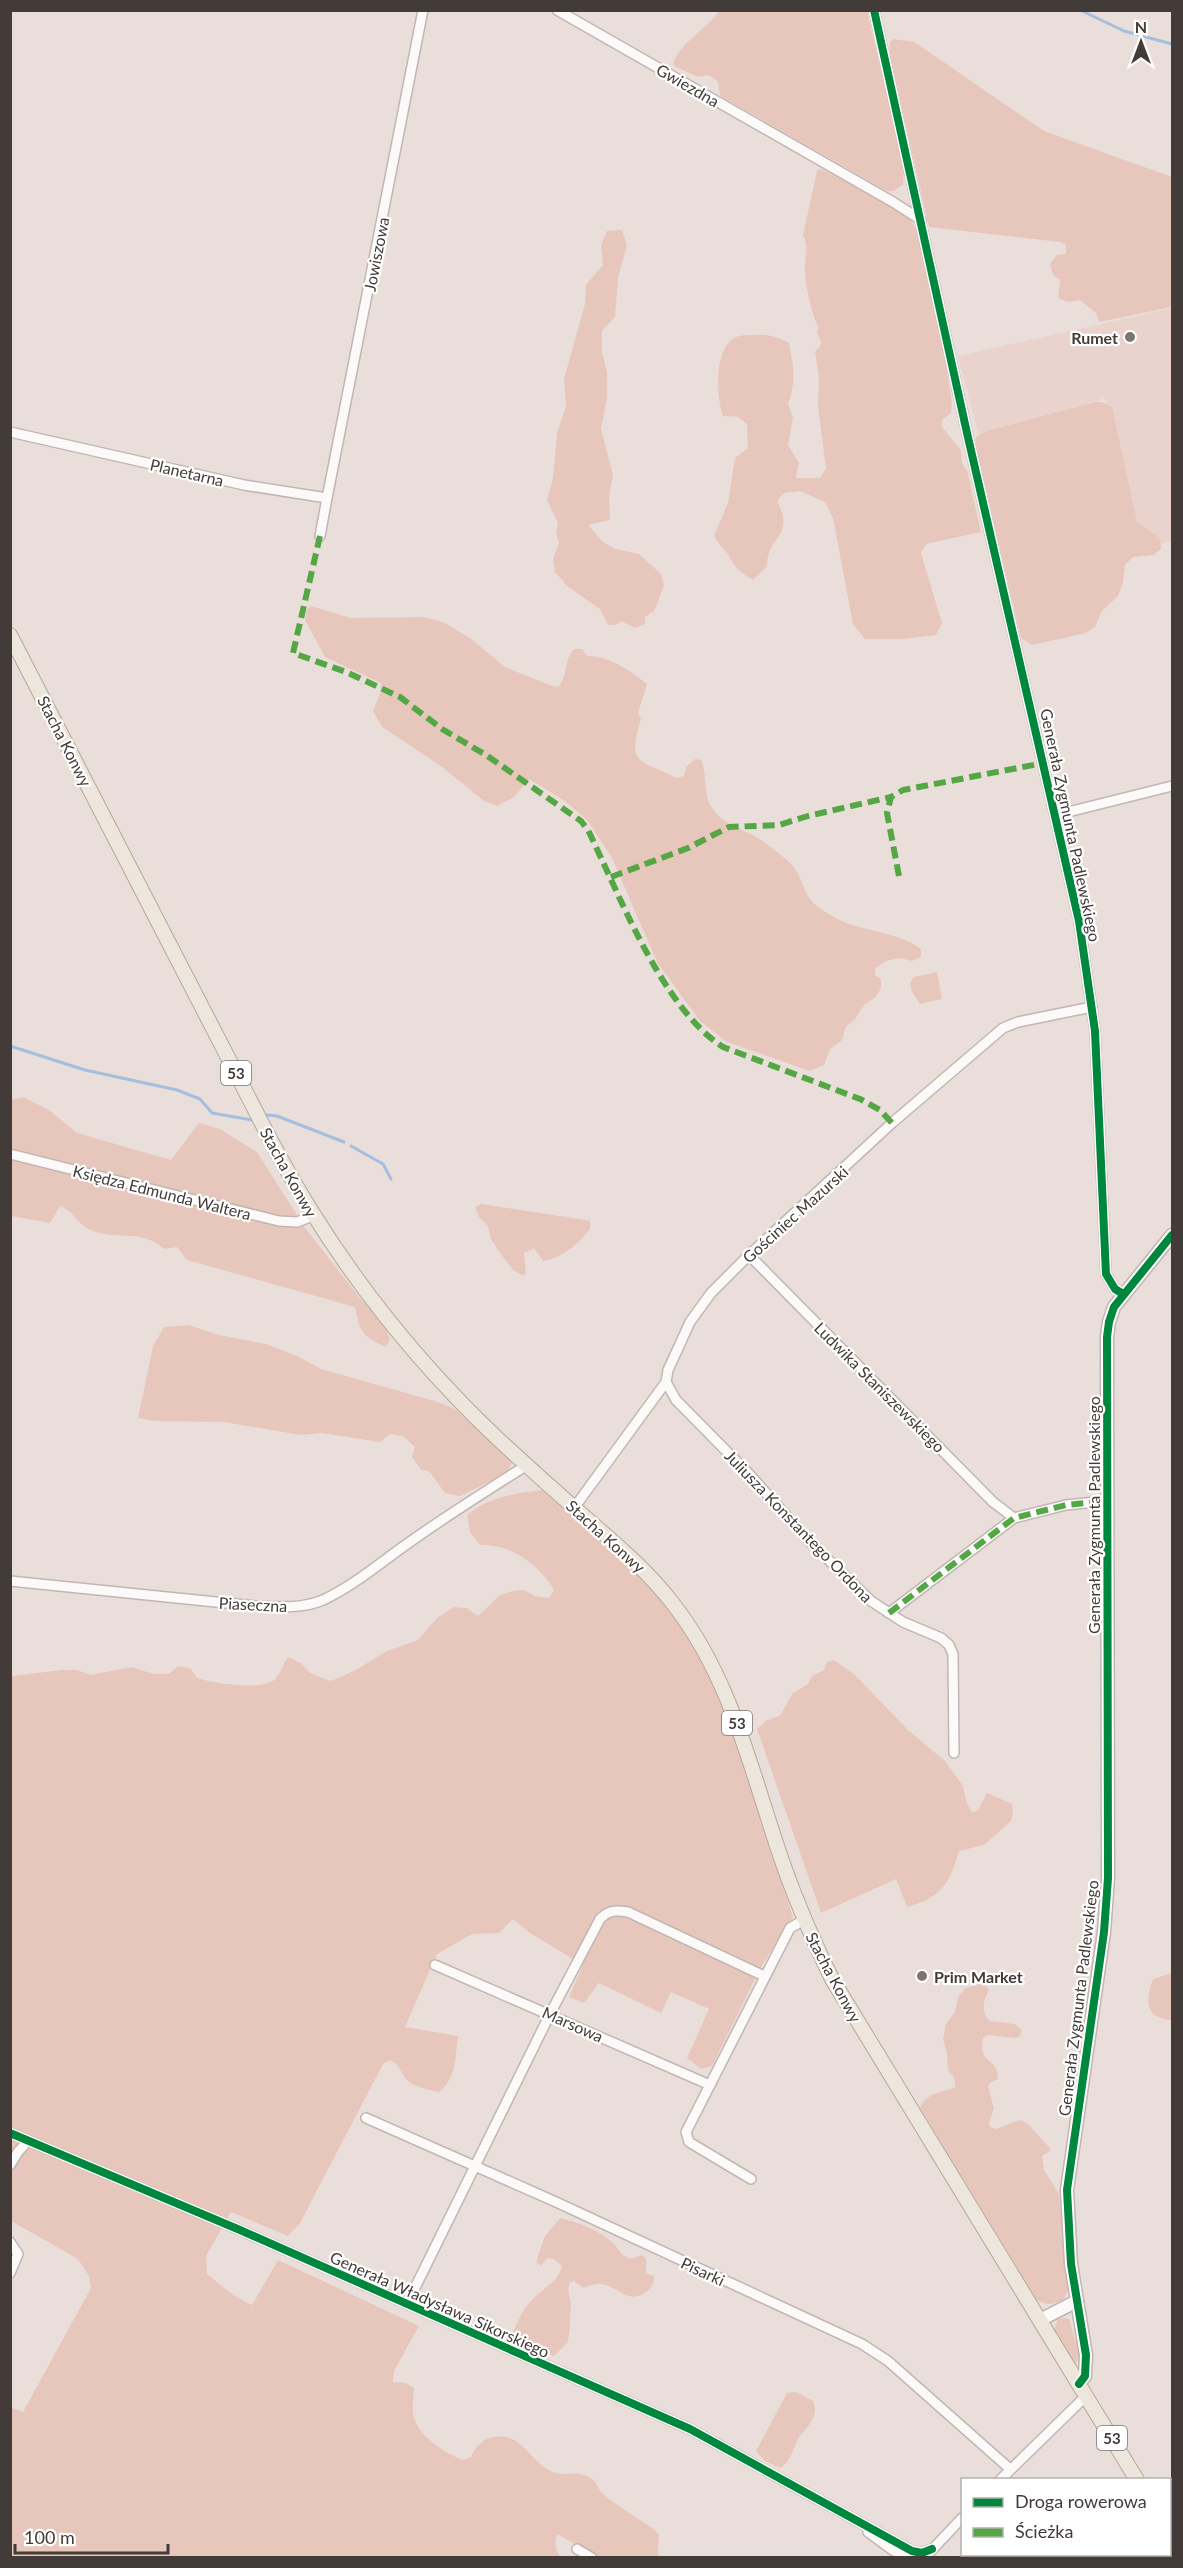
<svg xmlns="http://www.w3.org/2000/svg" width="1183" height="2568" viewBox="0 0 1183 2568" font-family="Lato,sans-serif">
<rect width="100%" height="100%" fill="#eadeda"/>
<polygon fill="#e9d3cc" points="1172,308 1172,541 1142,548 1105,398 980,439 958,356"/>
<g fill="#e7c7bc">
<path d="M719,11h148l37,159 -1,14 -9,7h-7l-167,-95 -2,-14 -9,-7 -11,2 -24,-11 -1,-3c11,-24 31,-31 46,-52z"/>
<polygon points="893,39 914,42 929,52 1044,131 1172,177 1172,307 1099,322 1096,313 1080,300 1068,302 1058,298 1060,280 1053,275 1050,264 1057,255 1066,254 1066,245 1060,242 929,227 890,55 890,42"/>
<path d="M821,169c29,15 68,28 91,53 13,16 36,152 40,180l-1,11 -9,7v7l19,23 1,14 5,6 14,62 -55,12 -5,9 21,70 -6,12 -34,4h-37l-12,-15 -20,-106 -8,-16 -25,-11 -16,2 -7,8c19,35 -10,35 -10,65l-14,14c-12,-7 -18,-12 -24,-24 -4,-7 -11,-12 -15,-20l14,-33 7,-45 13,-10 -1,-24 -9,-7 -15,-1c-7,-19 -10,-73 16,-80 4,-1 10,-1 14,-1 15,-1 23,1 36,8 4,21 8,39 -1,60l5,15 -5,27 11,18 -3,15h24l6,-10 -8,-62 1,-28 -4,-26 7,-9 -5,-10 2,-6c-7,-10 -13,-40 -14,-54 -1,-14 5,-25 -2,-38l14,-64z"/>
<polygon points="622,230 627,245 618,278 615,317 602,331 602,352 607,372 607,399 601,429 613,475 609,495 610,520 588,525 603,542 615,549 639,554 661,574 664,586 654,611 645,617 645,624 635,628 621,621 615,625 608,625 600,609 568,587 555,572 553,559 559,543 556,532 558,523 547,500 553,478 557,433 566,406 564,379 585,304 586,285 603,265 601,245 607,231"/>
<polygon points="1095,402 1102,402 1112,407 1137,522 1160,538 1161,549 1153,555 1133,557 1125,565 1123,582 1118,596 1101,612 1095,627 1086,633 1032,645 1021,638 976,446 976,437 984,432"/>
<path d="M311,606l40,12 73,-1 19,5 27,16 35,29 47,19 6,1c11,-13 5,-25 16,-38h8l5,7c21,-1 44,15 60,28l-9,29 3,6c-15,48 0,40 35,59l8,-2 2,-9 9,-8 6,1c7,15 1,34 12,49 12,17 28,19 45,29 7,4 22,17 29,22 15,13 14,26 23,39 4,6 15,13 22,17 27,16 66,15 89,33v8l-9,4c-14,-5 -25,-3 -37,8v6l6,4v9l-5,9 -11,7 -10,15 -9,8 -4,13 -12,9 -6,16 -14,6 -83,-29 -27,-21 -43,-59 -45,-104 -24,-37 -23,-20 -36,-22 -15,18 -17,9 -13,-5 -42,-34 -60,-40 -9,-16 7,-17 1,-11 -56,-26 -20,-37 1,-9z"/>
<polygon points="937,972 942,999 920,1004 911,990 910,983 914,977"/>
<path d="M23,1097l26,13 28,23 94,27 28,-37 21,6 37,23 49,77 53,68 24,26 7,16 -4,8c-24,-11 -26,-15 -31,-40l-168,-47 -10,-13 -13,2c-24,-21 -44,-8 -71,-18 -16,-6 -19,-20 -33,-25l-10,17 -39,-7v-116z"/>
<path d="M481,1204l105,16 4,1v8c-12,15 -27,29 -47,32l-9,-13 -10,5 2,20 -3,3 -10,-6 -15,-20 -8,-13 -2,-11 -9,-9 -4,-10z"/>
<polygon points="189,1325 219,1335 266,1344 297,1356 321,1369 438,1402 455,1409 513,1462 505,1474 460,1496 445,1493 429,1471 421,1470 412,1457 415,1447 403,1436 390,1434 380,1442 322,1433 301,1435 224,1422 153,1421 138,1418 153,1346 164,1327"/>
<path d="M544,1490l103,89 37,48 21,38 32,78 56,174 -31,48 -50,101 -11,3 -14,-11 22,-49 -38,-17 -10,21 -62,-30 -15,20 -15,-6 14,-32 -53,-32 -17,-14 -14,14 -27,1 -35,20 -32,73 53,9c-3,21 -1,42 -19,56 -10,-2 -26,-5 -33,-13 -7,-8 -5,-14 -16,-19l-7,4 -83,159 -12,13 -57,-24 -25,44 1,18 26,21 19,10 26,-45 141,66 -25,45 -1,11 13,1 8,5c0,8 -2,16 -1,24 2,23 30,39 49,48l9,-3c6,-18 27,-27 45,-16 13,9 23,27 40,32 11,3 25,-3 36,6 5,3 6,11 11,15 17,15 39,25 56,40l-1,21 2,2h-60l-43,-23c-3,10 -2,15 4,23h-550l-1,-150 13,5 68,-124 -2,-12 -11,-17 -67,-38v-545l51,-6h15l14,5 41,-8 21,7h16l9,-8 12,2 7,10c15,5 68,14 79,0 5,-6 7,-14 12,-21l13,6 9,10 21,8 25,-11 31,-19 31,-11 19,-22 17,-11 13,1 11,8 22,-21 13,-4 11,-1 11,6 14,2 5,-8c-14,-24 -44,-47 -74,-45l-10,-13 -3,-17c23,-19 49,-22 77,-25z"/>
<path d="M834,1660l21,15 53,55 37,31 18,25 4,18 5,8 6,-2 9,-17 25,11 1,10 -2,7 -27,24 -25,6c-9,32 -18,47 -52,56l-11,-28 -75,34 -64,-184 10,-9 13,-4 12,-22 16,-10 4,-8 12,-6 3,-8z"/>
<path d="M1172,1973v47c-27,-1 -27,-19 -19,-41z"/>
<path d="M984,1983l5,7c-6,10 -8,22 0,31l26,3 7,6 -2,6 -4,2 -29,-3 -4,3c-5,28 15,18 15,41l-8,4 -2,3 6,23 -5,13 1,5 6,2 24,-9 8,4 22,24v3l-8,5 2,14 15,24 9,95 -4,10c-11,6 -18,7 -28,0l-116,-191c6,-16 22,-15 36,-21l-2,-9 -6,-8 -1,-17 -4,-14 3,-15 9,-12 3,-14 7,-10z"/>
<path d="M560,2218c19,5 37,11 52,24 6,5 9,14 17,16 5,1 9,-2 13,-3l4,4v14l8,3c1,6 -3,12 -8,16 -17,13 -28,-5 -44,-8 -6,-1 -13,2 -19,4l-9,-7 -4,1 -2,7 3,14 -1,22 -2,17 -14,14 -37,-15 -5,-6c5,-12 10,-25 19,-34 11,-13 27,-18 31,-35l-8,-7 -7,-1 -6,8 -5,-4 9,-26z"/>
<polygon points="1064,2318 1069,2319 1080,2356 1076,2363 1073,2362 1054,2330 1058,2319"/>
<path d="M796,2392l17,9c8,19 -10,27 -17,42 -4,10 -6,19 -16,25l-15,-7 -9,-10 31,-58z"/>
</g>
<g fill="none" stroke-linecap="round" stroke-linejoin="round">
<g stroke="#a5bede" stroke-width="3">
<polyline points="1080,10 1124,31 1172,44"/>
<polyline points="10,1046 85,1070 177,1090 200,1099 212,1113 252,1120"/>
<polyline points="267,1115 277,1116 344,1142"/>
<polyline points="351,1146 383,1164 391,1179"/>
</g>
<g stroke="#c0b7b4" stroke-width="12">
<g id="street">
<polyline points="557,10 893,202 921,220"/>
<polyline points="874,10 967,433 1079,921 1095,1031 1106,1274 1115,1289 1123,1294"/>
<polyline points="10,432 244,485 327,498 320,536"/>
<polyline points="327,498 423,10"/>
<polyline points="1056,815 1172,786"/>
<polyline points="10,1154 279,1221 297,1222 313,1216"/>
<polyline points="749,1255 993,1502 1014,1518"/>
<polyline points="666,1382 676,1400 749,1474 810,1542 871,1601 903,1622 941,1638 949,1645 953,1654 954,1753"/>
<polyline points="574,1508 666,1382 668,1370 690,1322 711,1293 749,1255 892,1123 1003,1028 1018,1022 1092,1007"/>
<path d="M10,1581l245,25c22,1 47,3 68,-6 30,-14 57,-37 84,-56 39,-28 79,-53 120,-79"/>
<polyline points="889,1613 1014,1518 1066,1505 1106,1501"/>
<polyline points="435,1965 710,2085"/>
<polyline points="366,2118 556,2202 862,2344 888,2361 1010,2469"/>
<polyline points="10,2133 240,2230 690,2429 912,2551 922,2553 932,2549"/>
<polyline points="10,2165 18,2152 28,2141"/>
<polyline points="751,2179 689,2142 686,2132 790,1928 804,1920"/>
<polyline points="10,2242 18,2254 10,2273"/>
<path d="M407,2304l143,-290 50,-95c9,-9 15,-9 28,-7l136,64"/>
<polyline points="1000,2480 1086,2396"/>
<polyline points="868,2532 891,2549 907,2558"/>
<polyline points="577,2549 592,2558"/>
<polyline points="929,2553 962,2518"/>
</g>
</g>
<g stroke="#c0b7b4" stroke-width="15">
<g id="secondary">
<polyline points="1040,2320 1077,2301"/>
<polyline points="1079,2384 1085,2376 1086,2355 1071,2264 1067,2190 1104,1932 1108,1878 1107,1337 1109,1322 1114,1307 1172,1235"/>
</g>
</g>
<g stroke="#b5a897" stroke-width="16">
<g id="primary">
<path d="M10,635l260,504c59,112 135,212 227,299 29,27 59,54 89,80 31,27 63,54 88,87 55,71 75,157 103,241 15,46 34,90 55,133l305,501"/>
<polyline points="1170,2532 1172,2537"/>
</g>
</g>
<use href="#street" stroke="#fcfaf9" stroke-width="9"/>
<use href="#secondary" stroke="#fcfaf9" stroke-width="12"/>
<use href="#primary" stroke="#ece6dd" stroke-width="14"/>
<g stroke="#55a645" stroke-width="6" stroke-dasharray="12 6" stroke-linecap="butt">
<path d="M320,536l-27,117 53,19 54,25 42,32 44,26 95,66 7,9c32,66 74,178 135,217l137,52 20,11 12,13"/>
<polyline points="899,876 887,813 891,797 903,790 1044,763"/>
<polyline points="611,877 688,848 729,827 779,825 808,816 891,797"/>
<polyline points="889,1613 1014,1518 1066,1505 1106,1501"/>
</g>
<g stroke="#fff" stroke-width="11">
<g id="cycleway">
<polyline points="874,10 967,433 1079,921 1095,1031 1106,1274 1115,1289 1123,1294"/>
<polyline points="10,2133 240,2230 690,2429 912,2551 922,2553 932,2549"/>
<polyline points="1079,2384 1085,2376 1086,2355 1071,2264 1067,2190 1104,1932 1108,1878 1107,1337 1109,1322 1114,1307 1172,1235"/>
</g>
</g>
<use href="#cycleway" stroke="#00873e" stroke-width="8"/>
</g>
<g fill="#7d7471" stroke="#fff" stroke-width="2">
<circle cx="1130" cy="337" r="6"/>
<circle cx="922" cy="1976" r="6"/>
</g>
<g text-anchor="middle" dominant-baseline="central" stroke-width="4.5" stroke-linejoin="round" paint-order="stroke">
<g fill="#fff" stroke="#7b7674" stroke-width="1.5">
<rect x="221" y="1061" width="30" height="24" rx="4.5"/>
<rect x="722" y="1711" width="30" height="24" rx="4.5"/>
<rect x="1097" y="2426" width="30" height="24" rx="4.5"/>
</g>
<g font-size="15" font-weight="bold" fill="#433b38">
<text x="236" y="1073">53</text>
<text x="737" y="1723">53</text>
<text x="1112" y="2438">53</text>
</g>
<g font-size="16" fill="#433b38" stroke="#fff">
<text transform="translate(688 85) rotate(30)">Gwiezdna</text>
<text transform="translate(376 254) rotate(-79)">Jowiszowa</text>
<text transform="translate(187 472) rotate(13)">Planetarna</text>
<text transform="translate(65 741) rotate(63)">Stacha Konwy</text>
<text transform="translate(1071 825) rotate(78)">Generała Zygmunta Padlewskiego</text>
<text transform="translate(289 1172) rotate(61)">Stacha Konwy</text>
<text transform="translate(162 1192) rotate(14)">Księdza Edmunda Waltera</text>
<text transform="translate(795 1214) rotate(-42)">Gościniec Mazurski</text>
<text transform="translate(880 1387) rotate(45)">Ludwika Staniszewskiego</text>
<text transform="translate(1093 1515) rotate(-90)">Generała Zygmunta Padlewskiego</text>
<text transform="translate(799 1526) rotate(46)">Juliusza Konstantego Ordona</text>
<text transform="translate(606 1536) rotate(42)">Stacha Konwy</text>
<text transform="translate(253 1604) rotate(3)">Piaseczna</text>
<text transform="translate(834 1977) rotate(62)">Stacha Konwy</text>
<text transform="translate(1078 1998) rotate(-83)">Generała Zygmunta Padlewskiego</text>
<text transform="translate(573 2024) rotate(24)">Marsowa</text>
<text transform="translate(703 2271) rotate(25)">Pisarki</text>
<text transform="translate(440 2304) rotate(24)">Generała Władysława Sikorskiego</text>
</g>
<g font-size="16" font-weight="bold" fill="#433b38" stroke="#fff" text-anchor="end">
<text x="1118" y="337">Rumet</text>
<text x="934" y="1976" text-anchor="start">Prim Market</text>
</g>
</g>
<rect width="1183" height="2568" fill="none" stroke="#433b38" stroke-width="24"/>
<rect x="961" y="2478" width="210" height="78" fill="#ffffff" stroke="#b4b1af" stroke-width="1.5"/>
<rect x="973" y="2498" width="30" height="9" fill="#00873e" stroke="#b4b1af" stroke-width="1.5"/>
<text x="1015" y="2508" font-size="18" fill="#433b38">Droga rowerowa</text>
<rect x="973" y="2528" width="30" height="9" fill="#55a645" stroke="#b4b1af" stroke-width="1.5"/>
<text x="1015" y="2538" font-size="18" fill="#433b38">Ścieżka</text>
<g transform="translate(1141 42)" stroke="#ffffff" stroke-width="4.5" paint-order="stroke">
<path d="M0-4.5L10 22L0 15L-10 22Z" fill="#433b38"/>
<text y="-9" font-size="16" font-weight="bold" text-anchor="middle" fill="#433b38">N</text>
</g>
<path d="M15 2544v9h153v-9" fill="none" stroke="#433b38" stroke-width="3"/>
<text x="24" y="2544" font-size="18" fill="#433b38" stroke="#ffffff" stroke-width="4.5" paint-order="stroke">100 m</text>
</svg>
